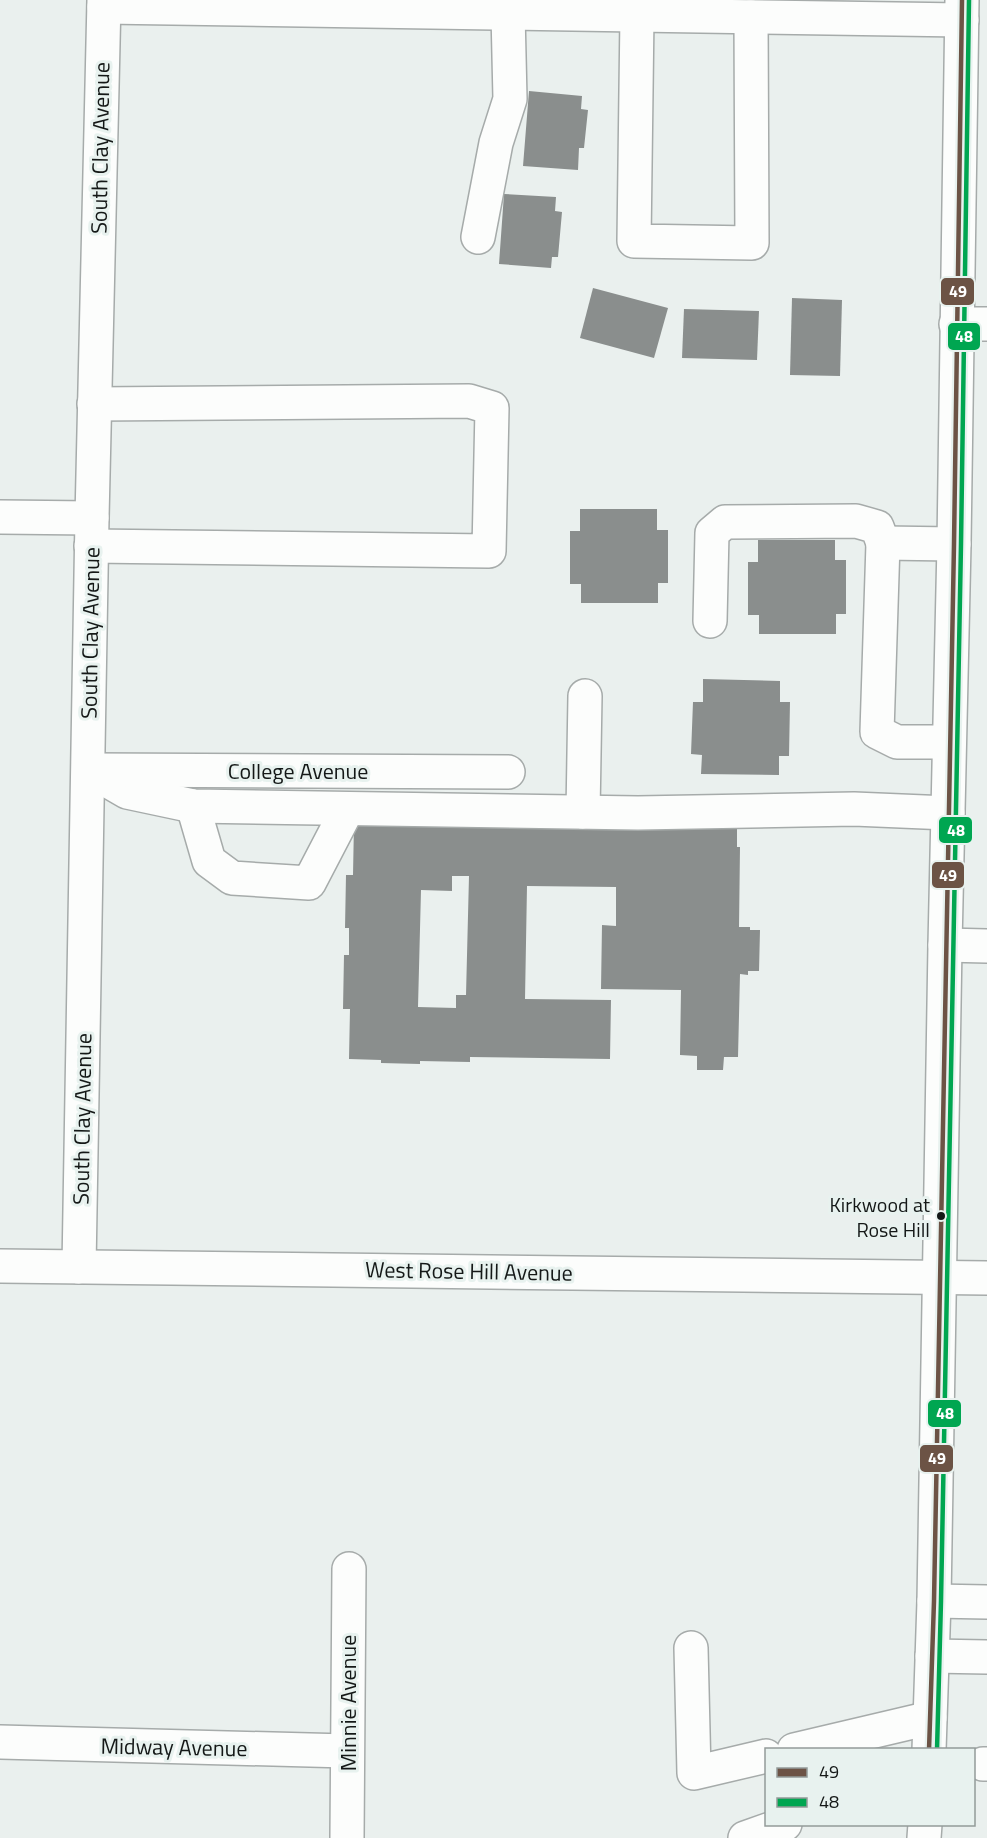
<svg xmlns="http://www.w3.org/2000/svg" width="987" height="1838" viewBox="0 0 987 1838" font-family="'Titillium Web',sans-serif">
<rect width="100%" height="100%" fill="#eaf0ee"/>
<g fill="#8a8e8d" fill-rule="evenodd">
<polygon points="529,91 582,96 581,109 588,110 584,148 579,148 578,170 523,166"/>
<polygon points="504,194 556,197 555,211 562,212 558,257 552,257 551,268 499,264"/>
<polygon points="593,288 668,308 654,358 580,338"/>
<polygon points="792,298 842,300 840,376 790,375"/>
<polygon points="684,309 759,311 757,360 682,358"/>
<polygon points="580,509 657,509 657,530 668,530 668,583 658,583 658,603 581,603 581,584 570,584 570,531 580,531"/>
<polygon points="758,540 835,540 835,560 846,560 846,614 836,614 836,634 759,634 759,615 748,615 748,562 758,562"/>
<polygon points="703,679 780,681 780,702 790,702 789,756 779,756 779,775 701,774 702,755 691,754 693,702 703,702"/>
<path d="M354,823l383,5v19h3l-1,80h11v3h10l-1,41h-11v4l-8,-1 -2,83h-14l-1,13h-26v-14l-17,-1 1,-65 -80,-1 1,-64 14,1v-39l-89,-1 -2,113 86,1 -1,59 -140,-2v5l-50,-1v3l-39,-1v-3l-32,-1 1,-50h-7l1,-54h5v-27h-4l1,-53h7zM452,876h17l-3,119h-10v13l-38,-1 3,-117 31,1z"/>
</g>
<g fill="none" stroke-linecap="round" stroke-linejoin="round">
<g stroke="#a6abaa" stroke-width="36">
<g id="minor">
<polyline points="104,7 962,20"/>
<polyline points="637,15 634,241 752,243 751,17"/>
<polyline points="478,237 496,143 510,99 508,13"/>
<polyline points="956,324 987,324"/>
<polyline points="0,517 92,518"/>
<polyline points="91,546 489,551 492,408 469,401 94,404"/>
<polyline points="710,621 712,533 725,522 856,521 877,527 883,543"/>
<polyline points="949,742 897,742 877,732 883,543 954,544"/>
<polyline points="89,770 127,792 193,806 638,813 854,809 948,813"/>
<polyline points="90,770 508,772"/>
<polyline points="193,806 209,861 232,878 309,883 347,810"/>
<polyline points="583,812 585,696"/>
<polyline points="945,945 987,946"/>
<polyline points="0,1266 987,1278"/>
<polyline points="79,1267 92,518 104,0"/>
<polyline points="934,1601 987,1602"/>
<polyline points="691,1648 694,1773 766,1756"/>
<polyline points="932,1656 987,1657"/>
<polyline points="0,1742 347,1751"/>
<polyline points="794,1750 930,1718"/>
<polyline points="983,1764 987,1764"/>
<polyline points="347,1838 349,1569"/>
<polyline points="745,1838 785,1824"/>
</g>
</g>
<g stroke="#a6abaa" stroke-width="36">
<g id="major">
<polyline points="929,1750 934,1601 945,945 954,544 962,0"/>
<polyline points="924,1838 925,1824"/>
</g>
</g>
<use href="#minor" stroke="#fcfdfc" stroke-width="33"/>
<use href="#major" stroke="#fcfdfc" stroke-width="33"/>
<g stroke="#e8f2ef" stroke-width="9">
<polyline id="bus-1" points="929,1750 934,1601 954,544 962,0"/>
</g>
<g stroke="#e8f2ef" stroke-width="9">
<polyline id="bus-2" points="937,1750 941,1601 961,544 969,0"/>
</g>
<use href="#bus-1" stroke="#6c5345" stroke-width="4.5"/>
<use href="#bus-2" stroke="#00a651" stroke-width="4.5"/>
</g>
<circle fill="#141817" stroke="#e8f2ef" stroke-width="2" cx="941" cy="1216" r="5"/>
<g text-anchor="middle" dominant-baseline="central" stroke-width="6" stroke-linejoin="round" paint-order="stroke">
<g font-size="20" fill="#141817" stroke="#e8f2ef" text-anchor="end">
<text x="930" y="1204">Kirkwood at<tspan x="930" dy="25">Rose Hill</tspan></text>
</g>
<g font-size="22" fill="#141817" stroke="#e8f2ef">
<text transform="translate(100 148) rotate(-89)">South Clay Avenue</text>
<text transform="translate(90 633) rotate(-89)">South Clay Avenue</text>
<text x="298" y="771">College Avenue</text>
<text transform="translate(82 1119) rotate(-89)">South Clay Avenue</text>
<text transform="translate(469 1271) rotate(1)">West Rose Hill Avenue</text>
<text transform="translate(348 1703) rotate(-90)">Minnie Avenue</text>
<text transform="translate(174 1747) rotate(1)">Midway Avenue</text>
</g>
</g>
<g stroke="#e8f2ef" stroke-width="2">
<rect x="940" y="277" width="35" height="29" rx="6" fill="#6c5345"/>
<rect x="947" y="322" width="34" height="29" rx="6" fill="#00a651"/>
<rect x="938" y="816" width="35" height="28" rx="6" fill="#00a651"/>
<rect x="931" y="861" width="34" height="28" rx="6" fill="#6c5345"/>
<rect x="927" y="1399" width="35" height="29" rx="6" fill="#00a651"/>
<rect x="919" y="1444" width="35" height="29" rx="6" fill="#6c5345"/>
</g>
<g font-size="16" text-anchor="middle" font-weight="bold" fill="#fff">
<text x="958" y="297">49</text>
<text x="964" y="342">48</text>
<text x="956" y="836">48</text>
<text x="948" y="881">49</text>
<text x="945" y="1419">48</text>
<text x="937" y="1464">49</text>
</g>
<rect x="765" y="1748" width="210" height="78" fill="#e8f2ef" stroke="#939b99" stroke-width="1.5"/>
<rect x="777" y="1768" width="30" height="9" fill="#6c5345" stroke="#939b99" stroke-width="1.5"/>
<text x="819" y="1778" font-size="18" fill="#141817">49</text>
<rect x="777" y="1798" width="30" height="9" fill="#00a651" stroke="#939b99" stroke-width="1.5"/>
<text x="819" y="1808" font-size="18" fill="#141817">48</text>
</svg>
